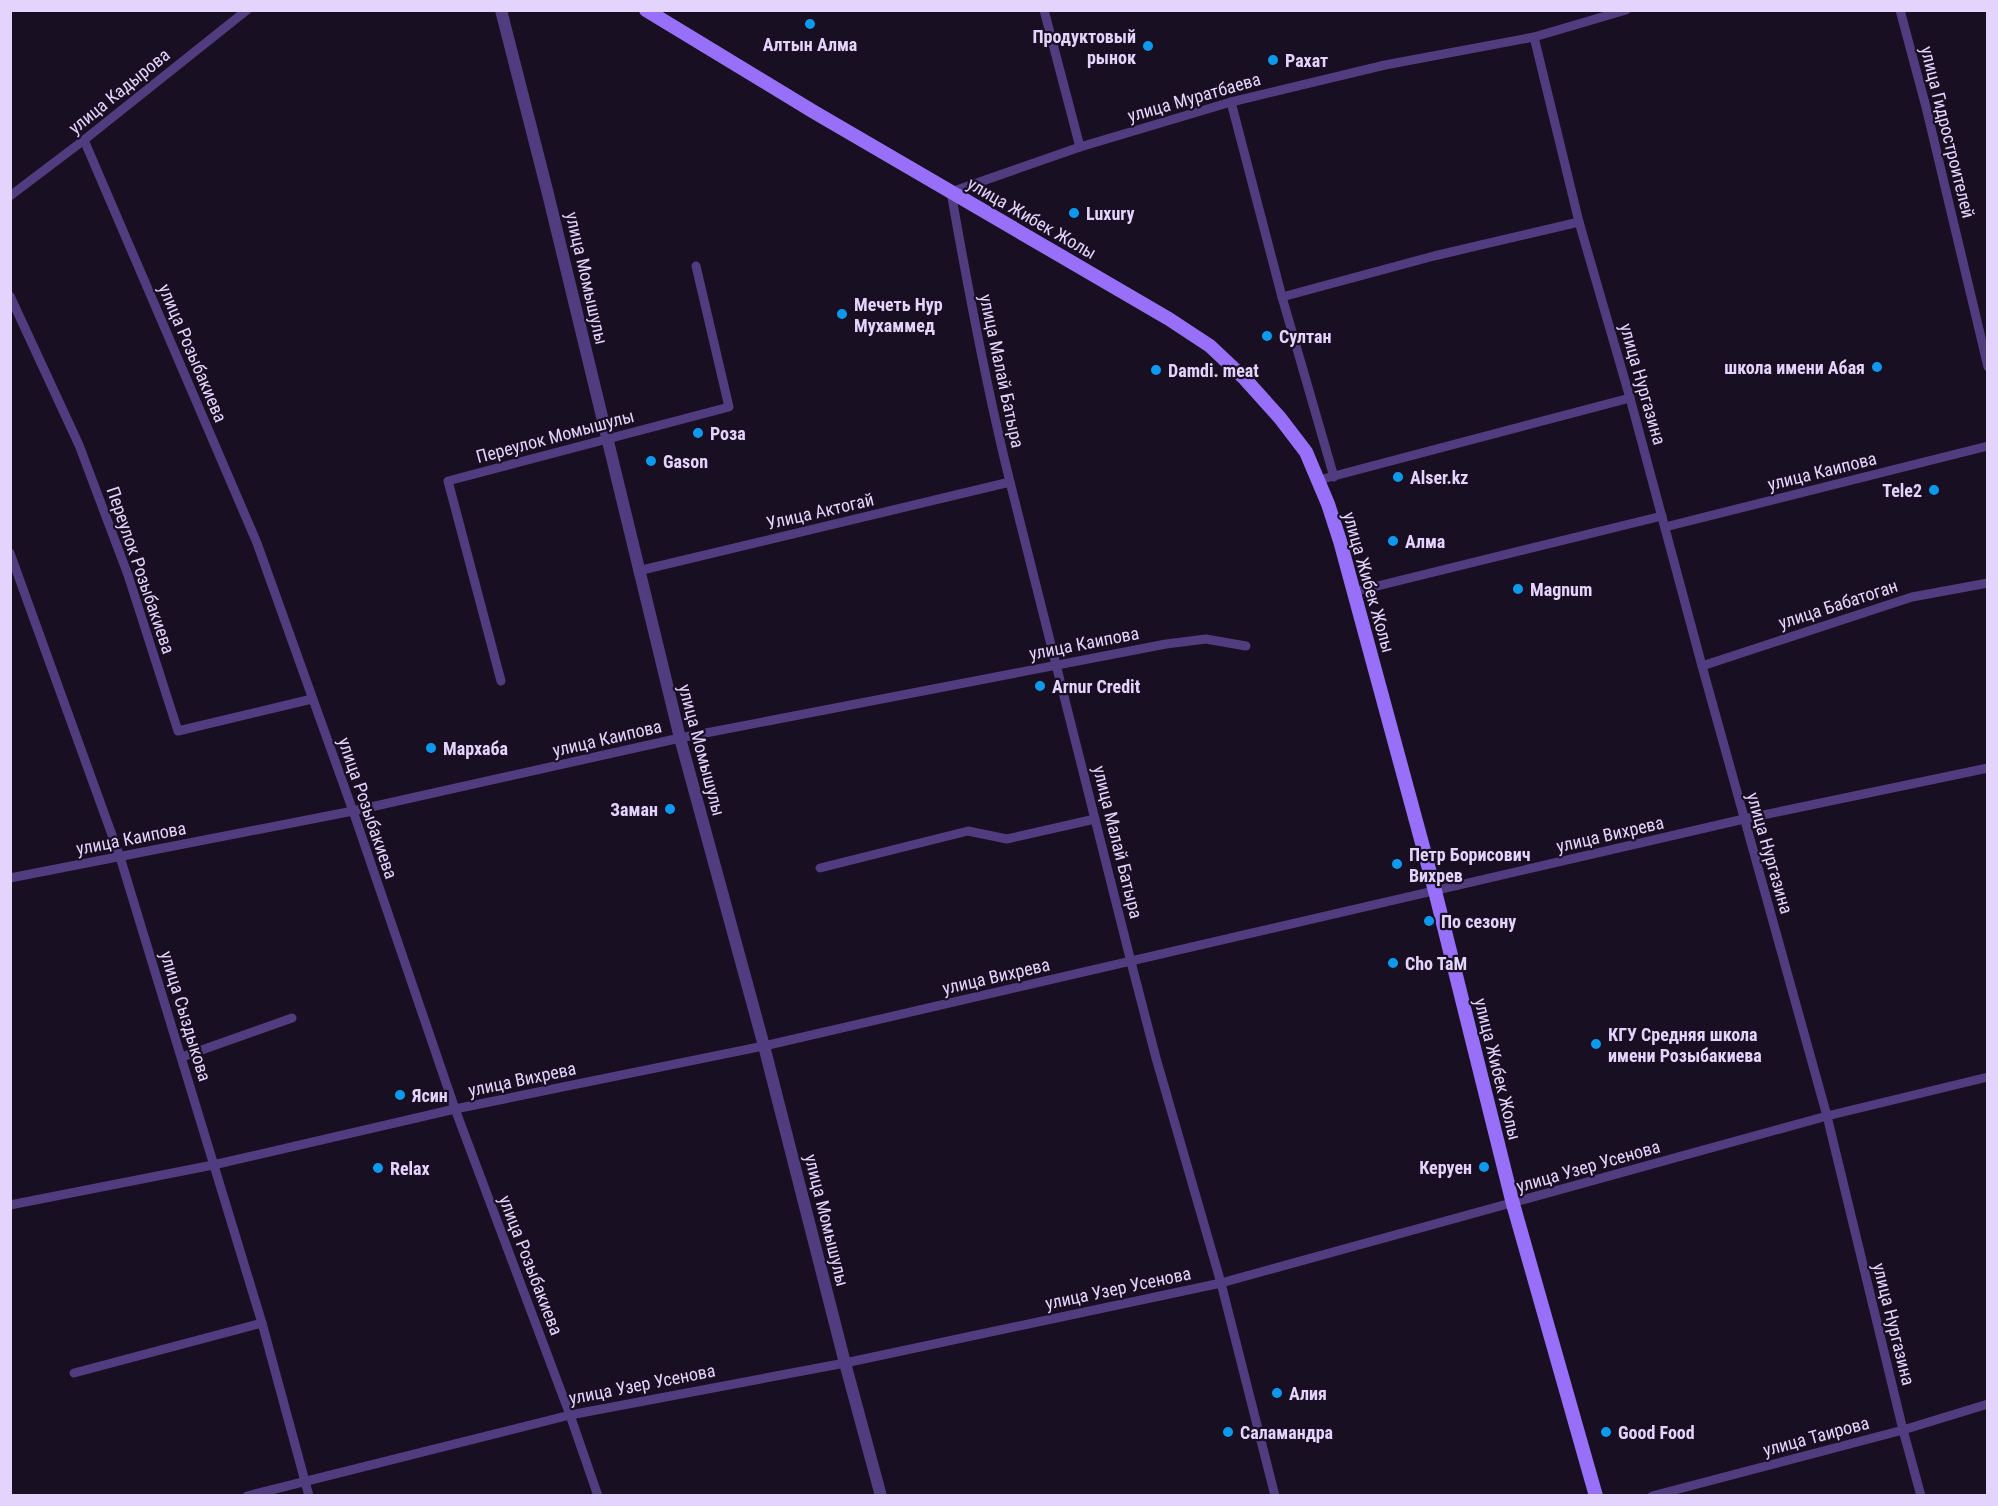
<svg xmlns="http://www.w3.org/2000/svg" width="1998" height="1506" viewBox="0 0 1998 1506" font-family="'Roboto Condensed',sans-serif">
<rect width="100%" height="100%" fill="#180f22"/>
<g fill="none" stroke-linecap="round" stroke-linejoin="round">
<g stroke="#513c7f" stroke-width="9">
<polyline points="1044,10 1080,147"/>
<polyline points="1900,10 1926,107 1988,367"/>
<polyline points="1534,37 1579,222 1630,398 1702,666 1827,1116 1903,1430 1921,1496"/>
<polyline points="1231,102 1282,297 1334,477"/>
<polyline points="84,140 257,543 353,811 455,1109 570,1415 598,1496"/>
<polyline points="10,196 84,140 247,10"/>
<polyline points="10,296 79,445 128,575 178,731 312,699"/>
<polyline points="1282,297 1434,256 1579,222"/>
<polyline points="1319,480 1630,398"/>
<polyline points="1665,527 1988,446"/>
<polyline points="10,553 120,857 262,1323 309,1496"/>
<polyline points="638,571 1010,482"/>
<polyline points="1353,592 1662,516"/>
<polyline points="1702,666 1912,597 1988,583"/>
<polyline points="501,681 448,481 729,407 696,266"/>
<polyline points="820,868 968,831 1007,839 1095,819"/>
<polyline points="10,878 353,811 680,738 1166,644 1206,639 1246,646"/>
<polyline points="182,1057 292,1018"/>
<polyline points="10,1205 213,1165 455,1109 764,1046 1744,819 1988,768"/>
<polyline points="74,1373 262,1323"/>
<polyline points="247,1496 570,1415 845,1363 1221,1283 1827,1116 1988,1077"/>
<path d="M1275,1496l-54,-213 -65,-225 -25,-96 -121,-480c-24,-96 -42,-193 -59,-290l129,-45 151,-45 154,-37 149,-28 92,-27"/>
<polyline points="1652,1496 1903,1430 1988,1404"/>
</g>
<polyline stroke="#513c7f" stroke-width="12" points="501,10 548,194 680,738 764,1046 845,1363 881,1496"/>
<polyline stroke="#986ff8" stroke-width="14" points="646,10 814,112 1169,319 1210,346 1245,379 1280,418 1306,452 1328,504 1340,541 1435,891 1513,1204 1596,1496"/>
</g>
<g fill="#0c9aef" stroke="#180f22" stroke-width="2">
<circle cx="810" cy="24" r="6"/>
<circle cx="1148" cy="46" r="6"/>
<circle cx="1273" cy="60" r="6"/>
<circle cx="1074" cy="213" r="6"/>
<circle cx="842" cy="314" r="6"/>
<circle cx="1267" cy="336" r="6"/>
<circle cx="1877" cy="367" r="6"/>
<circle cx="1156" cy="370" r="6"/>
<circle cx="698" cy="433" r="6"/>
<circle cx="651" cy="461" r="6"/>
<circle cx="1398" cy="477" r="6"/>
<circle cx="1934" cy="490" r="6"/>
<circle cx="1393" cy="541" r="6"/>
<circle cx="1518" cy="589" r="6"/>
<circle cx="1040" cy="686" r="6"/>
<circle cx="431" cy="748" r="6"/>
<circle cx="670" cy="809" r="6"/>
<circle cx="1397" cy="864" r="6"/>
<circle cx="1429" cy="921" r="6"/>
<circle cx="1393" cy="963" r="6"/>
<circle cx="1596" cy="1044" r="6"/>
<circle cx="400" cy="1095" r="6"/>
<circle cx="1484" cy="1167" r="6"/>
<circle cx="378" cy="1168" r="6"/>
<circle cx="1277" cy="1393" r="6"/>
<circle cx="1228" cy="1432" r="6"/>
<circle cx="1606" cy="1432" r="6"/>
</g>
<g text-anchor="middle" dominant-baseline="central" stroke-width="4.5" stroke-linejoin="round" paint-order="stroke">
<g font-size="18" font-weight="bold" fill="#e3d3fd" stroke="#180f22" text-anchor="start">
<text x="1136" y="36" text-anchor="end">Продуктовый<tspan x="1136" dy="21">рынок</tspan></text>
<text x="810" y="44" text-anchor="middle">Алтын Алма</text>
<text x="1285" y="60">Рахат</text>
<text x="1086" y="213">Luxury</text>
<text x="854" y="304">Мечеть Нур<tspan x="854" dy="21">Мухаммед</tspan></text>
<text x="1279" y="336">Султан</text>
<text x="1865" y="367" text-anchor="end">школа имени Абая</text>
<text x="1168" y="370">Damdi. meat</text>
<text x="710" y="433">Роза</text>
<text x="663" y="461">Gason</text>
<text x="1410" y="477">Alser.kz</text>
<text x="1922" y="490" text-anchor="end">Tele2</text>
<text x="1405" y="541">Алма</text>
<text x="1530" y="589">Magnum</text>
<text x="1052" y="686">Arnur Credit</text>
<text x="443" y="748">Мархаба</text>
<text x="658" y="809" text-anchor="end">Заман</text>
<text x="1409" y="854">Петр Борисович<tspan x="1409" dy="21">Вихрев</tspan></text>
<text x="1441" y="921">По сезону</text>
<text x="1405" y="963">Cho TaM</text>
<text x="1608" y="1034">КГУ Средняя школа<tspan x="1608" dy="21">имени Розыбакиева</tspan></text>
<text x="412" y="1095">Ясин</text>
<text x="1472" y="1167" text-anchor="end">Керуен</text>
<text x="390" y="1168">Relax</text>
<text x="1289" y="1393">Алия</text>
<text x="1240" y="1432">Саламандра</text>
<text x="1618" y="1432">Good Food</text>
</g>
<g font-size="18" fill="#e3d3fd" stroke="#180f22">
<text transform="translate(119 91) rotate(-39)">улица Кадырова</text>
<text transform="translate(1194 97) rotate(-16)">улица Муратбаева</text>
<text transform="translate(1948 132) rotate(76)">улица Гидростроителей</text>
<text transform="translate(1032 218) rotate(30)">улица Жибек Жолы</text>
<text transform="translate(587 278) rotate(77)">улица Момышулы</text>
<text transform="translate(193 353) rotate(67)">улица Розыбакиева</text>
<text transform="translate(1002 371) rotate(78)">улица Малай Батыра</text>
<text transform="translate(1643 384) rotate(74)">улица Нургазина</text>
<text transform="translate(555 436) rotate(-15)">Переулок Момышулы</text>
<text transform="translate(1822 471) rotate(-14)">улица Каипова</text>
<text transform="translate(820 511) rotate(-13)">Улица Актогай</text>
<text transform="translate(141 570) rotate(71)">Переулок Розыбакиева</text>
<text transform="translate(1369 582) rotate(74)">улица Жибек Жолы</text>
<text transform="translate(1838 604) rotate(-18)">улица Бабатоган</text>
<text transform="translate(1084 643) rotate(-11)">улица Каипова</text>
<text transform="translate(607 738) rotate(-13)">улица Каипова</text>
<text transform="translate(702 750) rotate(75)">улица Момышулы</text>
<text transform="translate(368 808) rotate(71)">улица Розыбакиева</text>
<text transform="translate(1610 834) rotate(-13)">улица Вихрева</text>
<text transform="translate(131 838) rotate(-11)">улица Каипова</text>
<text transform="translate(1118 842) rotate(76)">улица Малай Батыра</text>
<text transform="translate(1770 853) rotate(74)">улица Нургазина</text>
<text transform="translate(996 976) rotate(-13)">улица Вихрева</text>
<text transform="translate(186 1016) rotate(73)">улица Сыздыкова</text>
<text transform="translate(1498 1069) rotate(76)">улица Жибек Жолы</text>
<text transform="translate(522 1079) rotate(-12)">улица Вихрева</text>
<text transform="translate(1588 1166) rotate(-16)">улица Узер Усенова</text>
<text transform="translate(827 1220) rotate(76)">улица Момышулы</text>
<text transform="translate(531 1265) rotate(69)">улица Розыбакиева</text>
<text transform="translate(1118 1288) rotate(-12)">улица Узер Усенова</text>
<text transform="translate(1894 1324) rotate(76)">улица Нургазина</text>
<text transform="translate(642 1384) rotate(-11)">улица Узер Усенова</text>
<text transform="translate(1816 1436) rotate(-15)">улица Таирова</text>
</g>
</g>
<rect width="1998" height="1506" fill="none" stroke="#e3d3fd" stroke-width="24"/>
</svg>
